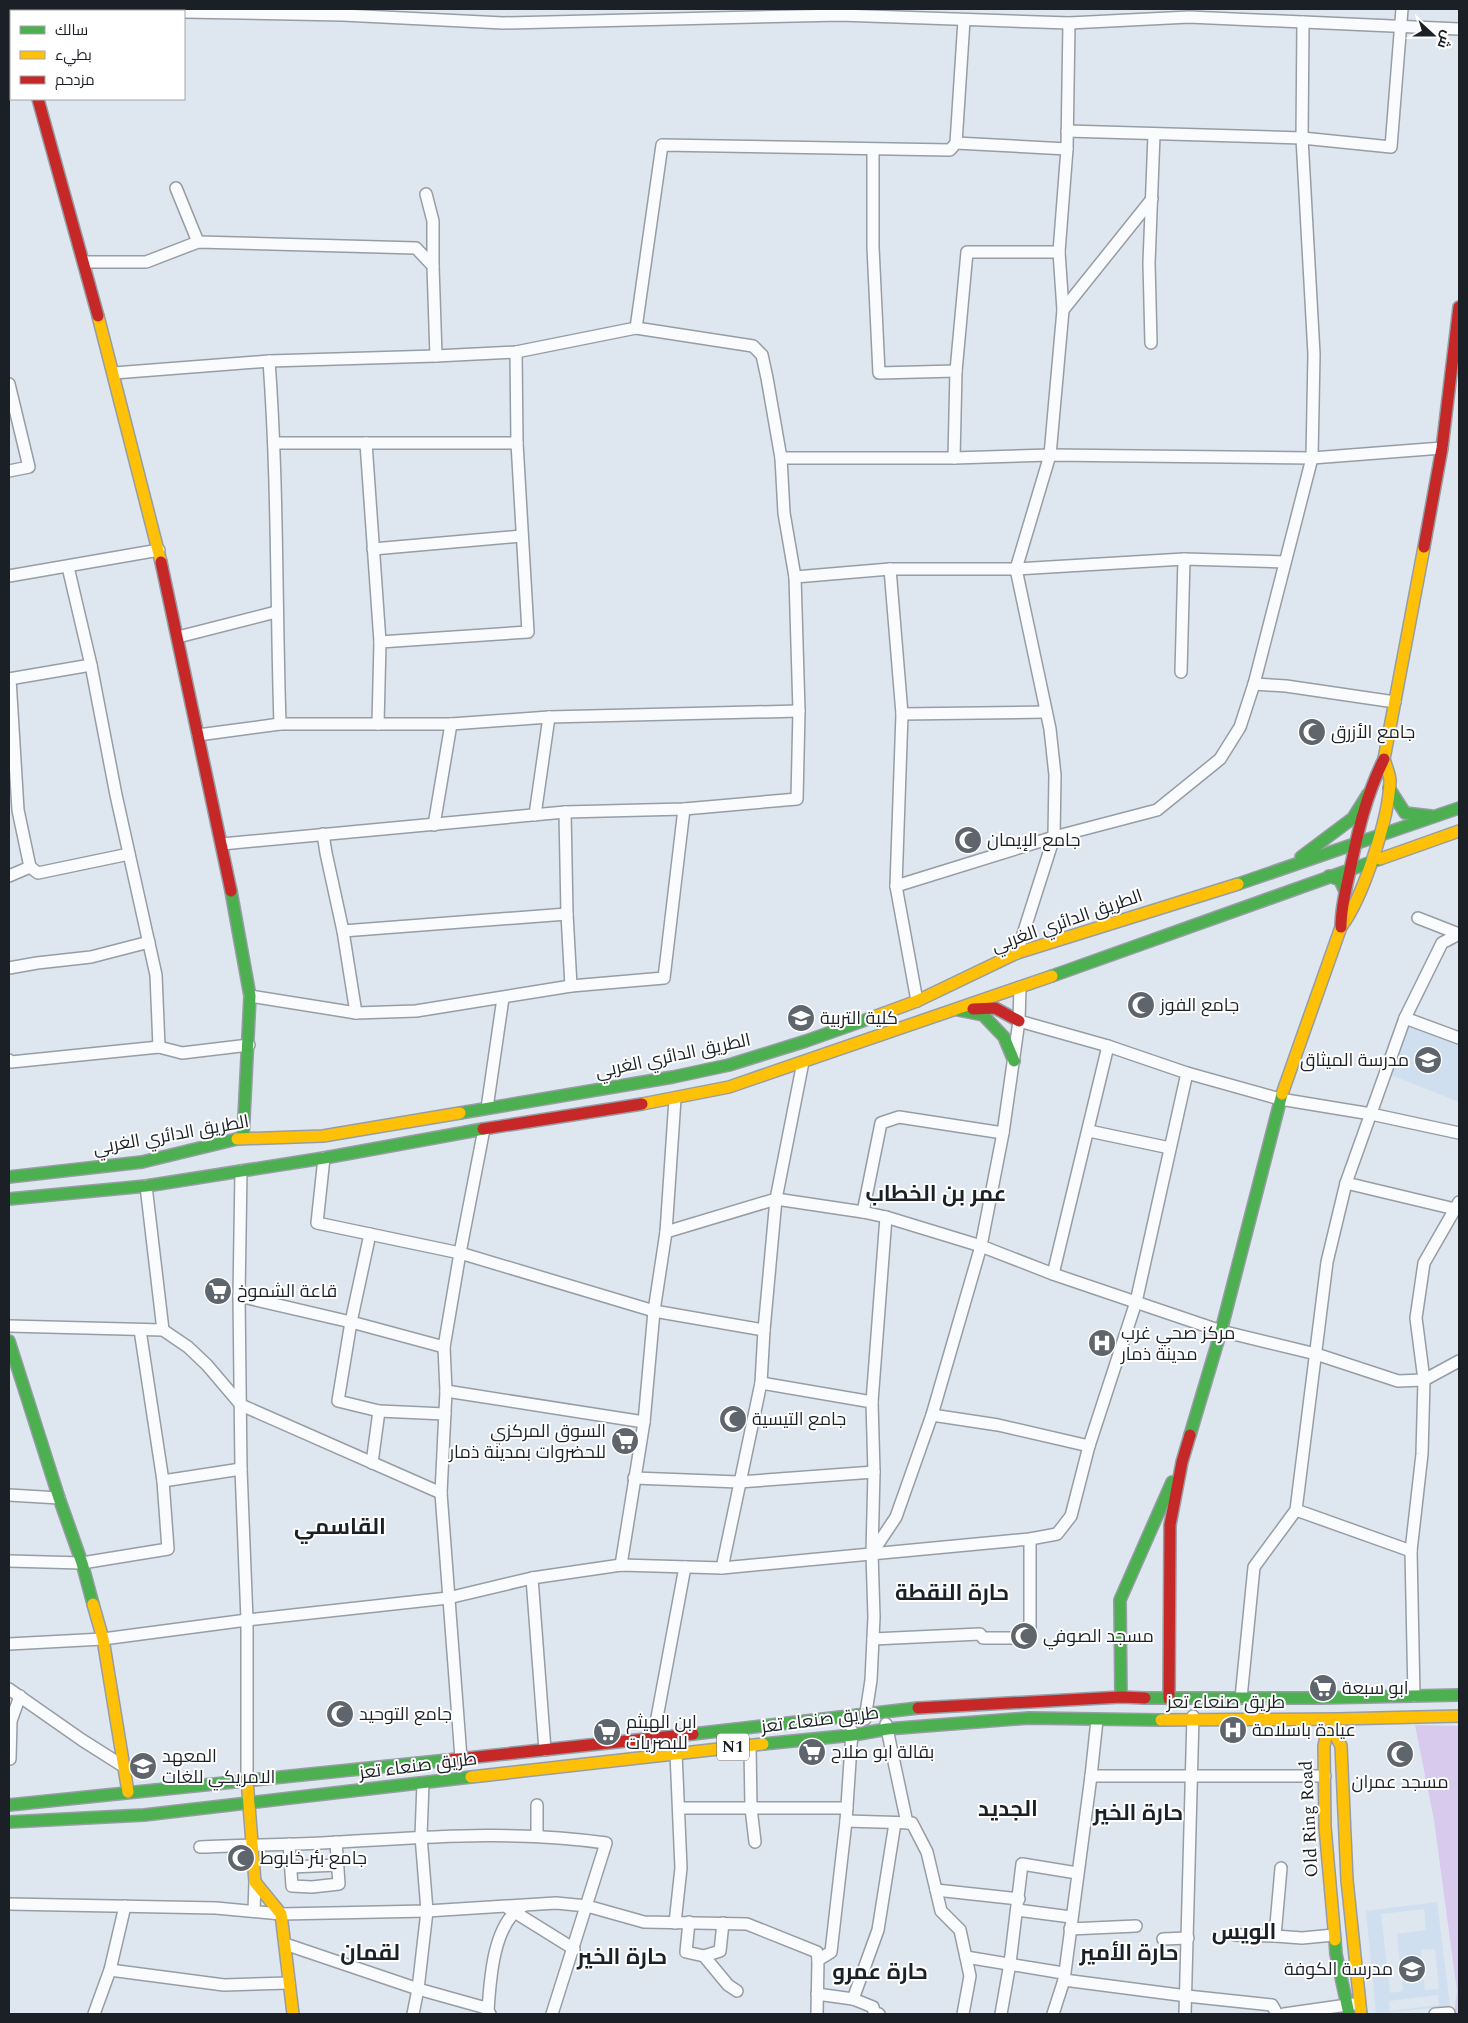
<svg xmlns="http://www.w3.org/2000/svg" width="1468" height="2023" viewBox="0 0 1468 2023" font-family="Spectral,Cairo,serif">
<rect width="100%" height="100%" fill="#dee6ef"/>
<g fill="#d0dff0" fill-rule="evenodd">
<polygon points="1409,1026 1459,1045 1459,1102 1391,1075"/>
<path d="M1437,1902l13,104 -74,8 -10,-103zM1424,1909l2,21 -29,4 6,57 -13,2 -9,-79zM1435,1949l4,40 -14,1 -4,-40zM1438,1995l1,10 -49,6 -1,-10z"/>
</g>
<polygon fill="#d8caed" points="1415,1725 1459,1726 1459,2014 1454,2014 1457,1991 1434,1820"/>
<g fill="none" stroke-linecap="round" stroke-linejoin="round">
<g stroke="#979da4" stroke-width="14">
<g id="street">
<polyline points="184,12 343,15 503,23 840,15 1069,23 1189,17 1459,29"/>
<polyline points="1067,131 1302,138 1391,147 1402,9"/>
<polyline points="956,143 1067,149"/>
<polyline points="873,150 873,247 879,373 956,371"/>
<polyline points="176,188 198,242"/>
<polyline points="426,194 433,221 433,266"/>
<polyline points="84,262 146,262 198,242 416,248 433,266 436,356"/>
<polyline points="1063,310 1152,199"/>
<polyline points="636,328 662,145 950,150 956,143 964,20"/>
<polyline points="1151,343 1149,263 1154,135"/>
<path d="M269,361c9,121 7,242 11,363"/>
<polyline points="114,373 269,361 436,356 516,352 636,328 753,346 762,355 767,378 781,458 784,513 795,577 799,711 797,799 684,809 565,812 222,844"/>
<polyline points="9,384 29,467 9,471"/>
<polyline points="275,443 517,443"/>
<polyline points="366,443 380,642"/>
<polyline points="781,458 954,458 1050,455 1312,458 1442,448"/>
<polyline points="954,458 956,371 967,252 1059,252"/>
<polyline points="373,549 522,536"/>
<polyline points="68,567 91,665 116,795 156,975 159,1047"/>
<polyline points="890,569 902,714 896,886 917,1001"/>
<polyline points="9,576 159,550"/>
<polyline points="795,577 890,569 1016,569 1184,559 1285,562"/>
<polyline points="178,637 276,612"/>
<polyline points="1181,672 1184,559"/>
<polyline points="9,679 91,665"/>
<polyline points="10,679 18,810 30,867"/>
<polyline points="1254,684 1286,686 1395,702"/>
<polyline points="902,714 1046,712"/>
<polyline points="378,724 380,642 528,632 517,443 516,352"/>
<polyline points="198,735 280,724 451,724 549,717 799,711"/>
<polyline points="565,812 567,914 571,986"/>
<polyline points="535,815 549,717"/>
<polyline points="434,825 451,724"/>
<polyline points="323,834 326,853 343,931 356,1013"/>
<polyline points="9,876 30,867 38,873 129,854"/>
<polyline points="896,886 1054,837 1157,810 1220,759 1240,727 1254,684 1312,458 1314,354 1302,138 1303,22"/>
<polyline points="1418,918 1459,934"/>
<polyline points="343,931 567,914"/>
<polyline points="1017,953 1054,837 1055,775 1050,729 1016,569 1050,455 1063,310 1059,252 1067,149 1069,23"/>
<polyline points="9,968 37,963 91,957 149,942"/>
<polyline points="1020,987 1019,1021 1108,1046 1187,1073 1280,1099 1371,1114 1459,1133"/>
<polyline points="250,996 356,1013 416,1011 571,986 664,978 684,809"/>
<polyline points="1405,1018 1459,1038"/>
<polyline points="9,1060 11,1062 159,1047 182,1053 249,1045"/>
<polyline points="487,1108 503,998"/>
<polyline points="1089,1131 1170,1148"/>
<polyline points="324,1158 317,1223 460,1253 654,1311 764,1330"/>
<polyline points="241,1171 239,1296 241,1469 247,1620 247,1779"/>
<polyline points="1346,1183 1455,1209"/>
<polyline points="146,1186 163,1330"/>
<polyline points="863,1212 881,1123 899,1117 1003,1133"/>
<polyline points="666,1232 776,1199 863,1212 886,1217 981,1246 1053,1274 1221,1331 1316,1354 1398,1381 1424,1380 1459,1361"/>
<polyline points="370,1234 351,1322 338,1401 379,1411 445,1414"/>
<polyline points="1053,1274 1108,1046"/>
<polyline points="239,1296 355,1323 444,1347"/>
<polyline points="9,1326 163,1330 188,1347 207,1365 241,1405 441,1493"/>
<polyline points="761,1383 872,1402"/>
<polyline points="446,1391 644,1422"/>
<polyline points="932,1415 998,1425 1089,1446"/>
<polyline points="372,1463 379,1411"/>
<polyline points="634,1478 739,1482 874,1472"/>
<polyline points="163,1481 241,1469"/>
<polyline points="9,1495 59,1498"/>
<polyline points="1296,1510 1411,1551"/>
<polyline points="872,1553 896,1517 932,1415 981,1246 1003,1133 1019,1021"/>
<polyline points="9,1561 82,1563 168,1549 163,1481 140,1330"/>
<polyline points="621,1565 644,1422 654,1311 666,1232 675,1099"/>
<polyline points="722,1568 761,1383 764,1330 776,1199 803,1062"/>
<polyline points="532,1578 545,1750"/>
<polyline points="873,1639 980,1634 983,1638 1030,1638 1030,1539"/>
<polyline points="9,1644 103,1639 247,1620 448,1598 532,1578 621,1565 722,1568 1030,1539 1057,1534 1071,1516 1089,1446 1136,1302 1187,1073"/>
<polyline points="9,1689 82,1740 123,1766"/>
<polyline points="1414,1696 1411,1551 1422,1454 1424,1380 1416,1318 1424,1263 1459,1202"/>
<polyline points="1241,1698 1254,1567 1296,1510 1327,1262 1346,1183 1405,1018 1442,943 1459,934"/>
<polyline points="865,1719 871,1680 874,1617 872,1553 874,1472 872,1402 886,1217"/>
<polyline points="886,1724 907,1823"/>
<polyline points="653,1739 685,1567"/>
<polyline points="750,1746 751,1808 755,1842"/>
<polyline points="461,1758 441,1493 446,1391 444,1347 460,1253 484,1129"/>
<polyline points="10,1759 11,1721 20,1696"/>
<polyline points="1091,1776 1325,1776"/>
<polyline points="679,1808 847,1808"/>
<polyline points="846,1821 912,1823 927,1852 941,1911 960,1930 970,1976 963,2014"/>
<polyline points="537,1836 537,1805"/>
<polyline points="289,1844 292,1886 312,1887 339,1884 336,1842"/>
<path d="M200,1847c41,-2 81,-2 122,-4 95,-5 189,-14 284,0l-54,171"/>
<polyline points="291,1867 338,1865"/>
<polyline points="936,1890 1019,1899"/>
<polyline points="9,1904 216,1908 281,1914 427,1911 556,1903 587,1906 644,1922 747,1924 817,1952 818,1960"/>
<polyline points="508,1908 574,1949"/>
<polyline points="1017,1910 1071,1917"/>
<polyline points="254,1911 255,1882"/>
<polyline points="689,1922 686,1952 704,1956 728,1985 737,1991"/>
<polyline points="675,1923 681,1868 676,1753"/>
<polyline points="1070,1929 1136,1926"/>
<polyline points="1235,1935 1275,1936 1302,1938 1334,1935"/>
<polyline points="1275,1936 1281,1868"/>
<polyline points="1163,1939 1188,1938"/>
<polyline points="285,1944 418,1989 486,2008 490,2014"/>
<polyline points="704,1956 720,1951 723,1923"/>
<polyline points="966,1957 1063,1973"/>
<polyline points="110,1970 224,1985 289,1983"/>
<polyline points="1064,1980 1187,1996 1272,2005 1277,2014"/>
<polyline points="817,1994 853,1999 873,2007 874,2012 879,2014"/>
<polyline points="853,1999 878,1930 895,1823"/>
<path d="M488,2011c2,-31 5,-88 35,-105"/>
<polyline points="94,2014 110,1970 125,1906"/>
<polyline points="413,2014 418,1989 427,1911 421,1836 423,1783"/>
<polyline points="817,2014 818,1960 831,1952 846,1821 852,1731"/>
<polyline points="1001,2014 1010,1963 1022,1864 1077,1873"/>
<polyline points="1053,2014 1064,1980 1091,1776 1097,1720"/>
<polyline points="1185,2014 1193,1716"/>
<polyline points="1284,2014 1354,2004"/>
<polyline points="1435,2014 1449,2013"/>
</g>
</g>
<g stroke="#979da4" stroke-width="14">
<g id="fast">
<polyline points="25,9 25,11"/>
<polyline points="9,15 11,15"/>
<polyline points="1389,788 1405,813 1431,816"/>
<polyline points="1301,857 1353,818 1368,794"/>
<polyline points="1329,876 1340,880 1345,891"/>
<polyline points="1238,884 1459,808"/>
<polyline points="231,891 250,996 243,1138"/>
<polyline points="1052,976 1380,859"/>
<polyline points="958,1010 983,1015 1004,1037 1014,1061"/>
<polyline points="460,1113 673,1077 729,1065 806,1041 871,1018"/>
<polyline points="9,1177 142,1162 237,1139"/>
<polyline points="9,1199 146,1186 324,1158 483,1129"/>
<polyline points="9,1341 59,1498 82,1563 93,1604"/>
<polyline points="1190,1435 1221,1331 1282,1094"/>
<polyline points="1121,1697 1120,1600 1172,1482"/>
<polyline points="1145,1698 1321,1698 1459,1695"/>
<polyline points="693,1734 918,1708"/>
<polyline points="763,1744 853,1735 887,1729 1029,1718 1161,1720"/>
<polyline points="9,1805 448,1760"/>
<polyline points="9,1822 144,1815 471,1777"/>
<polyline points="1335,1940 1336,1954 1349,2014"/>
</g>
</g>
<g stroke="#979da4" stroke-width="14">
<g id="slow">
<polyline points="98,316 161,562"/>
<polyline points="1384,759 1424,547"/>
<polyline points="1380,859 1459,831"/>
<polyline points="871,1018 917,1001 1017,953 1238,884"/>
<path d="M1282,1094l59,-167c22,-29 48,-109 49,-146 0,-7 -4,-15 -6,-22"/>
<polyline points="642,1104 729,1087 1052,976"/>
<polyline points="237,1139 323,1136 460,1113"/>
<polyline points="93,1604 103,1639 128,1792"/>
<polyline points="1161,1720 1338,1719 1459,1716"/>
<polyline points="1333,1730 1326,1737 1324,1746 1325,1827 1335,1940"/>
<polyline points="1333,1730 1341,1746 1347,1880 1361,2014"/>
<polyline points="471,1777 763,1744"/>
<polyline points="247,1779 255,1882 281,1914 293,2014"/>
</g>
</g>
<g stroke="#979da4" stroke-width="14">
<g id="jam">
<polyline points="38,99 98,316"/>
<polyline points="1424,547 1442,448 1459,307"/>
<polyline points="161,562 231,891"/>
<path d="M1341,927c0,-20 5,-38 9,-57 8,-39 16,-75 34,-111"/>
<polyline points="973,1009 995,1008 1019,1021"/>
<polyline points="483,1129 642,1104"/>
<polyline points="1169,1699 1170,1525 1182,1462 1190,1435"/>
<polyline points="918,1708 1121,1697 1145,1698"/>
<polyline points="448,1760 693,1734"/>
</g>
</g>
<use href="#street" stroke="#fafbfd" stroke-width="11"/>
<use href="#fast" stroke="#4caf50" stroke-width="11"/>
<use href="#slow" stroke="#ffc107" stroke-width="11"/>
<use href="#jam" stroke="#c62828" stroke-width="11"/>
</g>
<defs>
<g id="mosque-disc" transform="scale(1.4375)"><circle r="9.5" fill="#5f656d" stroke="#fff"/><path d="M3.5-4.9A6 6 0 1 0 3.5 4.9A5 5 0 1 1 3.5-4.9Z" fill="#fff"/></g>
<g id="university-disc" transform="scale(1.4375)"><circle r="9.5" fill="#5f656d" stroke="#fff"/><path d="M0-5L7-2L0 1L-7-2ZM-4 1L0 2.5L4 1V4Q0 6-4 4Z" fill="#fff"/></g>
<g id="school-disc" transform="scale(1.4375)"><circle r="9.5" fill="#5f656d" stroke="#fff"/><path d="M0-5L7-2L0 1L-7-2ZM-4 1L0 2.5L4 1V4Q0 6-4 4Z" fill="#fff"/></g>
<g id="supermarket-disc" transform="scale(1.4375)"><circle r="9.5" fill="#5f656d" stroke="#fff"/><path d="M-6-5.5h2.5l.6 2H6L4.5 2H-2.5L-4.4-4H-6ZM-1.5 3.2a1.3 1.3 0 1 0 .1 0ZM3 3.2a1.3 1.3 0 1 0 .1 0Z" fill="#fff"/></g>
<g id="hospital-disc" transform="scale(1.4375)"><circle r="9.5" fill="#5f656d" stroke="#fff"/><path d="M-5-5h3v3.5h4V-5h3V5h-3V1.5h-4V5h-3Z" fill="#fff"/></g>
</defs>
<g fill-rule="evenodd">
<use href="#mosque-disc" x="1312" y="732"/>
<use href="#mosque-disc" x="968" y="840"/>
<use href="#mosque-disc" x="1141" y="1005"/>
<use href="#university-disc" x="801" y="1018"/>
<use href="#school-disc" x="1428" y="1060"/>
<use href="#supermarket-disc" x="218" y="1291"/>
<use href="#hospital-disc" x="1102" y="1343"/>
<use href="#mosque-disc" x="733" y="1419"/>
<use href="#supermarket-disc" x="625" y="1441"/>
<use href="#mosque-disc" x="1024" y="1636"/>
<use href="#supermarket-disc" x="1323" y="1688"/>
<use href="#mosque-disc" x="340" y="1714"/>
<use href="#hospital-disc" x="1233" y="1730"/>
<use href="#supermarket-disc" x="607" y="1732"/>
<use href="#supermarket-disc" x="812" y="1752"/>
<use href="#mosque-disc" x="1400" y="1754"/>
<use href="#school-disc" x="143" y="1766"/>
<use href="#mosque-disc" x="241" y="1858"/>
<use href="#school-disc" x="1412" y="1969"/>
</g>
<g text-anchor="middle" dominant-baseline="central" stroke-width="4" stroke-linejoin="round" paint-order="stroke">
<rect fill="#fff" stroke="#5f6368" stroke-width="1" x="717" y="1733.5" width="32" height="27" rx="4"/>
<g font-size="16" font-weight="bold" fill="#1b2027">
<text x="733" y="1747">N1</text>
</g>
<g font-size="18" fill="#1b2027" stroke="#fff" text-anchor="start">
<text x="1331" y="732">جامع الأزرق</text>
<text x="987" y="840">جامع الإيمان</text>
<text x="1160" y="1005">جامع الفوز</text>
<text x="820" y="1018">كلية التربية</text>
<text x="1409" y="1060" text-anchor="end">مدرسة الميثاق</text>
<text x="237" y="1291">قاعة الشموخ</text>
<text x="1121" y="1333">مركز صحي غرب<tspan x="1121" dy="21">مدينة ذمار</tspan></text>
<text x="752" y="1419">جامع التيسية</text>
<text x="606" y="1431" text-anchor="end">السوق المركزي<tspan x="606" dy="21">للحضروات بمدينة ذمار</tspan></text>
<text x="1043" y="1636">مسجد الصوفي</text>
<text x="1342" y="1688">ابو سبعة</text>
<text x="359" y="1714">جامع التوحيد</text>
<text x="626" y="1722">ابن الهيثم<tspan x="626" dy="21">للبصريات</tspan></text>
<text x="1252" y="1730">عيادة باسلامة</text>
<text x="831" y="1752">بقالة ابو صلاح</text>
<text x="162" y="1756">المعهد<tspan x="162" dy="21">الامريكي للغات</tspan></text>
<text x="1400" y="1782" text-anchor="middle">مسجد عمران</text>
<text x="260" y="1858">جامع بئر خابوط</text>
<text x="1393" y="1969" text-anchor="end">مدرسة الكوفة</text>
</g>
<g font-size="18" fill="#1b2027" stroke="#fff">
<text transform="translate(1067 921) rotate(-19)">الطريق الدائري الغربي</text>
<text transform="translate(673 1056) rotate(-12)">الطريق الدائري الغربي</text>
<text transform="translate(171 1135) rotate(-10)">الطريق الدائري الغربي</text>
<text x="1226" y="1702">طريق صنعاء تعز</text>
<text transform="translate(820 1720) rotate(-7)">طريق صنعاء تعز</text>
<text transform="translate(418 1766) rotate(-7)">طريق صنعاء تعز</text>
<text transform="translate(1309 1819) rotate(-93)">Old Ring Road</text>
</g>
<g font-size="22" font-weight="bold" fill="#1b2027" stroke="#fff">
<text x="936" y="1194">عمر بن الخطاب</text>
<text x="340" y="1527">القاسمي</text>
<text x="952" y="1593">حارة النقطة</text>
<text x="1008" y="1809">الجديد</text>
<text x="1138" y="1813">حارة الخير</text>
<text x="1244" y="1932">الويس</text>
<text x="370" y="1953">لقمان</text>
<text x="1129" y="1953">حارة الأمير</text>
<text x="622" y="1957">حارة الخير</text>
<text x="880" y="1972">حارة عمرو</text>
</g>
</g>
<rect width="1468" height="2023" fill="none" stroke="#1b2027" stroke-width="20"/>
<rect x="10" y="10" width="175" height="90" fill="#ffffff" stroke="#a4a6a9"/>
<rect x="20" y="26" width="25" height="8" fill="#4caf50" stroke="#a4a6a9"/>
<text x="55" y="35" font-size="15" fill="#1b2027">سالك</text>
<rect x="20" y="51" width="25" height="8" fill="#ffc107" stroke="#a4a6a9"/>
<text x="55" y="60" font-size="15" fill="#1b2027">بطيء</text>
<rect x="20" y="76" width="25" height="8" fill="#c62828" stroke="#a4a6a9"/>
<text x="55" y="85" font-size="15" fill="#1b2027">مزدحم</text>
<g transform="translate(1433 35) rotate(111)" stroke="#ffffff" stroke-width="4" paint-order="stroke">
<path d="M0-4L9 19L0 12L-9 19Z" fill="#1b2027"/>
<text y="-8" font-size="14" font-weight="bold" text-anchor="middle" fill="#1b2027">ش</text>
</g>
</svg>
